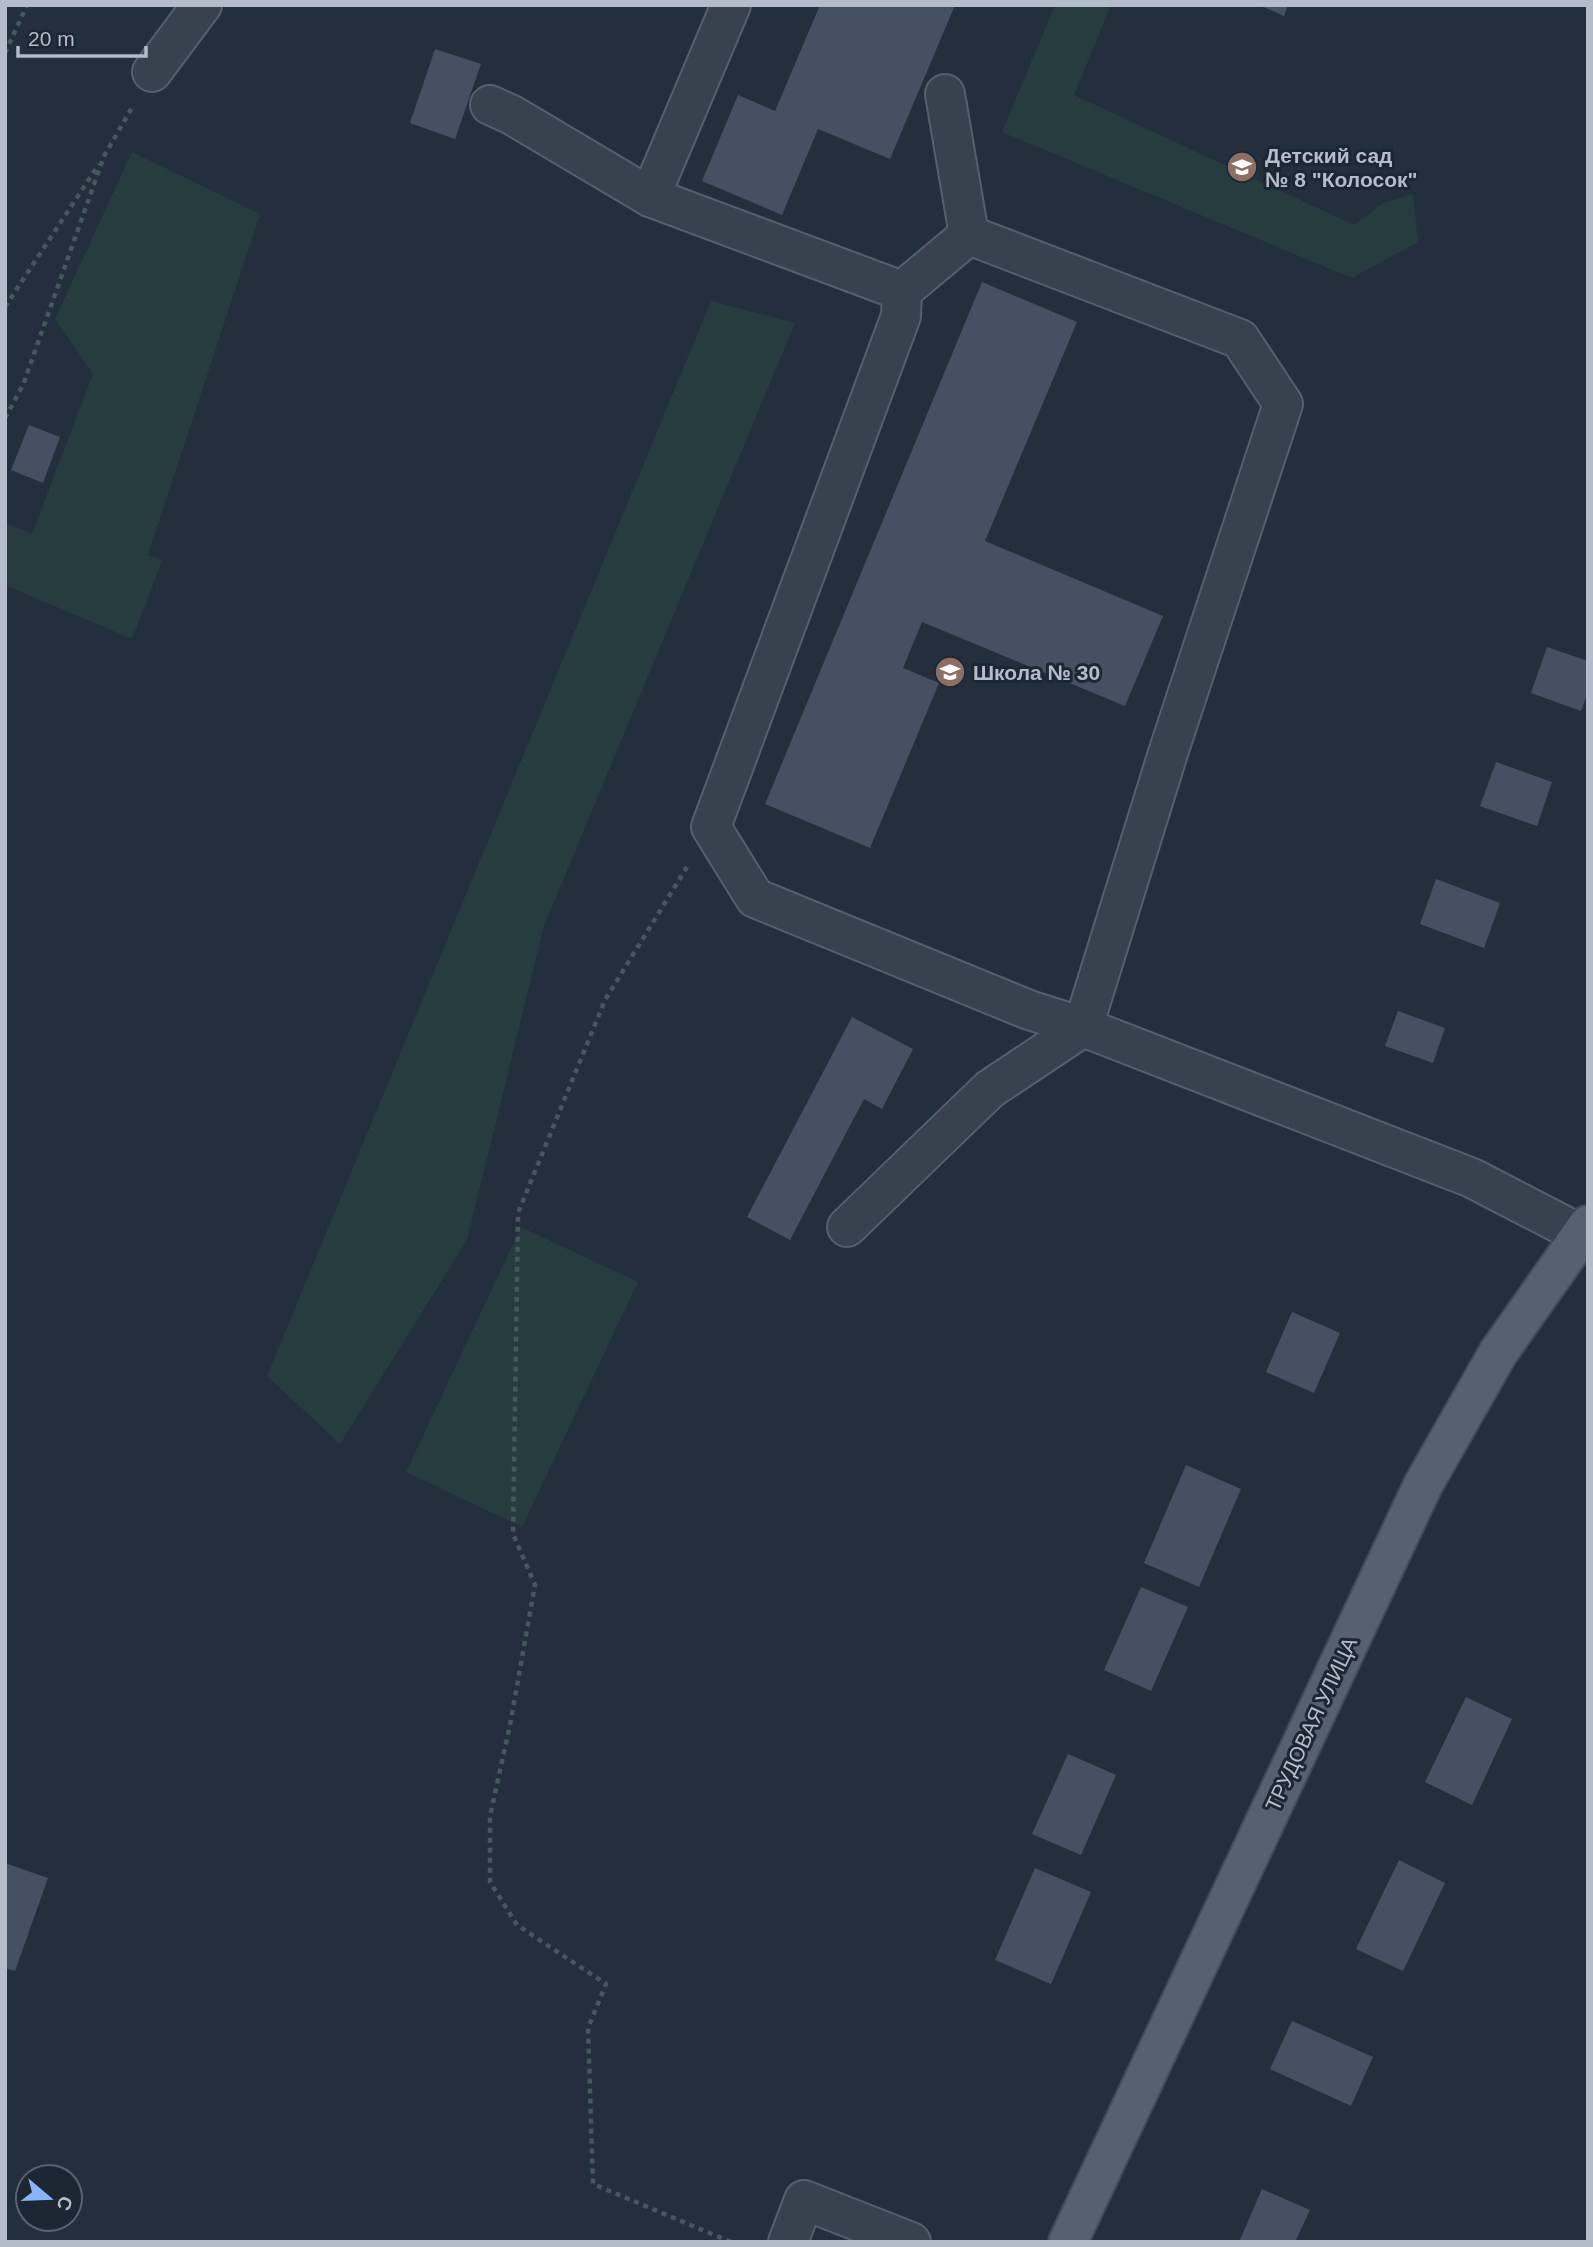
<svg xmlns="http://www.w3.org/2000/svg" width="1593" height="2247" viewBox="0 0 1593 2247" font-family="Arial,sans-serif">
<rect width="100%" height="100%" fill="#242f3e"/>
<g fill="#263c3f">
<polygon points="1055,5 1111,5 1074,95 1354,225 1383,203 1413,194 1418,242 1352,278 1002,132"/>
<polygon points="132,152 260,214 148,555 162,561 132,639 5,585 5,523 32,534 93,374 55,319"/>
<polygon points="711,301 795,323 544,926 467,1240 340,1444 267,1376"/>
<polygon points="521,1227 638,1282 522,1527 406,1472"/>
</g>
<g fill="#455162">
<polygon points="820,5 955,5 890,159 818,129 782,215 702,181 738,95 775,111"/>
<polygon points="1259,5 1288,5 1284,16"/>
<polygon points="435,49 481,64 455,139 410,123"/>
<polygon points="982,282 1077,322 985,541 1163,616 1125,706 922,622 903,668 939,683 870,848 765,804"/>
<polygon points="29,425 60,437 43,483 11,470"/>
<polygon points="1547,647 1588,661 1588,692 1581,711 1531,693"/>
<polygon points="1496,762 1552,782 1537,826 1480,806"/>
<polygon points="1436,879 1500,903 1484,948 1420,924"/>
<polygon points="1398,1011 1445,1028 1433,1063 1385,1046"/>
<polygon points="852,1017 913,1049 882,1109 864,1099 790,1240 747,1217"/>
<polygon points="1292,1312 1340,1333 1314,1393 1266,1372"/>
<polygon points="1186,1465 1241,1489 1199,1587 1144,1563"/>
<polygon points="1141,1587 1188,1607 1151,1691 1104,1670"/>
<polygon points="1466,1697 1512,1719 1472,1805 1425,1782"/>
<polygon points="1068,1754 1116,1775 1081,1855 1032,1834"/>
<polygon points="1399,1860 1445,1883 1403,1971 1356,1949"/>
<polygon points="5,1863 48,1878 15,1971 5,1968"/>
<polygon points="1035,1868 1091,1892 1051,1984 995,1960"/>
<polygon points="1292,2021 1373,2057 1351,2106 1270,2069"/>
<polygon points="1262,2189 1310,2210 1295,2242 1239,2242"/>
</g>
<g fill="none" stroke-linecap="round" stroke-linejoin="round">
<g stroke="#565f6c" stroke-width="42">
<g id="minor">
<polyline points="152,72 202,5"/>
<polyline points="945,94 969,235"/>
<polyline points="490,105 512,115 650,197 902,291 969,235 1240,339 1283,404 1168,753 1083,1027 1472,1178 1580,1234"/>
<polyline points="650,197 731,5"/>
<polyline points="847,1227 990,1089 1083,1027 1029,1010 755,898 711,827 901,316 902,291"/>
<polyline points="788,2242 804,2200 911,2242"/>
</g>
</g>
<g stroke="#414a57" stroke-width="42">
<polyline id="major" points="1068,2242 1423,1485 1498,1353 1588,1225"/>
</g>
<g stroke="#44595c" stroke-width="4.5" stroke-dasharray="5 5" stroke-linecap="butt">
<polyline points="5,53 27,5"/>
<polyline points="5,307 99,164"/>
<polyline points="5,418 23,385 104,156 133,106"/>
<polyline points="687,867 605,1000 518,1213 513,1534 535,1585 510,1725 490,1816 490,1882 517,1925 606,1984 588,2028 593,2184 731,2242"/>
</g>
<use href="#minor" stroke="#38414e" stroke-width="38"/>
<use href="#major" stroke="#56606e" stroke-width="38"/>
</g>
<defs>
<g id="school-disc" transform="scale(1.575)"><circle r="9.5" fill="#8d6e63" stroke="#1d2633"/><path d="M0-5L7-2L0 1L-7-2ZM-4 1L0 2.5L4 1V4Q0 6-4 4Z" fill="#fff"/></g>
</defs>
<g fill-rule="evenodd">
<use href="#school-disc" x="1242" y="167"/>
<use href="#school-disc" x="950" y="672"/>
</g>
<g text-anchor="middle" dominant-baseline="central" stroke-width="6" stroke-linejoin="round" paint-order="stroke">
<g font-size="21" font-weight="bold" fill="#b4bcc9" stroke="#1d2633" text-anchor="start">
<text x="1265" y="155">Детский сад<tspan x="1265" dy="24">№ 8 "Колосок"</tspan></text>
<text x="973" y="672">Школа № 30</text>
</g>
<g font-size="21" fill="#b4bcc9" stroke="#1d2633">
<text transform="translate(1311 1724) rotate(-65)">ТРУДОВАЯ УЛИЦА</text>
</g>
</g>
<rect width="1593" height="2247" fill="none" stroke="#b4bcc9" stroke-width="14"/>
<g transform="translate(49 2198) rotate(109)"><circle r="33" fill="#1d2633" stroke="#59626f" stroke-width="2"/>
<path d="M0-5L12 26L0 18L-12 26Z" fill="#8ab4f8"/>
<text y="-10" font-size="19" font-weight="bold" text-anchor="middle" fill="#b4bcc9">С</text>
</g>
<path d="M18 46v10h128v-10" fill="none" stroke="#b4bcc9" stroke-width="3.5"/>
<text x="28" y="46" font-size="21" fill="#b4bcc9" stroke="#1d2633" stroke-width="5" paint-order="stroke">20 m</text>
</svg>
